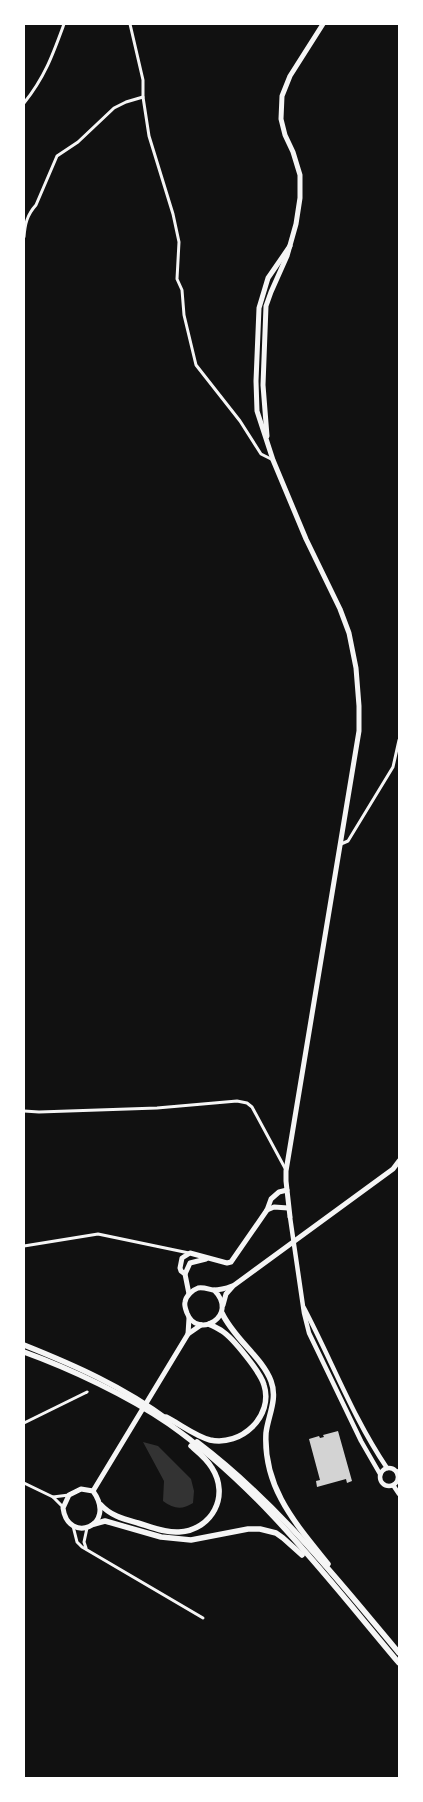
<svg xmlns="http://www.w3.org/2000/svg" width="423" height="1802" viewBox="0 0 423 1802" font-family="'Source Sans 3',sans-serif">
<rect width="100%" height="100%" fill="#111"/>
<path fill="#333" d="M143,1442l15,4 33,33 3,12 -1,12c-11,7 -19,6 -30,-2l1,-20z"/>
<polygon fill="#d3d3d3" points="338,1431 352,1481 347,1483 346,1479 317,1487 316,1481 320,1480 309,1439 319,1436 320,1438 324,1437 323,1435"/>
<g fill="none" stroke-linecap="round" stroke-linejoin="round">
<g stroke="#f5f5f5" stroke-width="3">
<polyline points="130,24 143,80 143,97 149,136 173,214 179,242 177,279 182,290 184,315 196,365 240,421 261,454 273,460"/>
<path d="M24,103c21,-26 29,-49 40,-79"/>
<path d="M24,237c1,-13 3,-22 12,-32l21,-49 21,-14 36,-34 12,-6 17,-5"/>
<polyline points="341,844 348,841 393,767 399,740"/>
<polyline points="24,1111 39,1112 157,1108 237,1101 247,1103 252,1107 286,1170"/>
<polyline points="24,1246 98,1234 189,1253"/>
<polyline points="24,1423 87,1392"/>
<polyline points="396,1472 399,1470"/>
<polyline points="24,1483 53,1497 63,1507"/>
<polyline points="53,1497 69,1495"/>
<polyline points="73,1526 77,1542 82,1547 203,1618"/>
<polyline points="86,1548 84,1542 87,1528"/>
</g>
<g stroke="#f5f5f5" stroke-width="4.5">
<polyline points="290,1217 304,1313 309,1333 361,1441 380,1474"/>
<path d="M304,1308c28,53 49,110 83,160"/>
<circle cx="389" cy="1477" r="9"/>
<polyline points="393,1485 399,1494"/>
</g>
<g stroke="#f5f5f5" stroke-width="5">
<polyline points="267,436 263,385 266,306 271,292 287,256 296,224 300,198 300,175 293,152 285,135 281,119 282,96 290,76 323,24"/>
<polyline points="267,1210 274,1207 288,1208"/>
<polyline points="290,1217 286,1181 286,1171 359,731 359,706 356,668 349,633 340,609 306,539 273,460 257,411 256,381 259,308 268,278 290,246"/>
<polyline points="185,1274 190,1263 206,1259"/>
<path d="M214,1290c26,26 -17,50 -27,23 -1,-3 -3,-7 -2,-11 1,-6 7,-12 13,-14 5,-1 10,1 15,2 6,0 14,-2 19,-4"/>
<polyline points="189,1294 185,1274 181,1271 180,1268 182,1258 190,1253 227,1263 231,1262 267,1210 271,1199 279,1192 287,1190"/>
<polyline points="223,1305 226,1294 233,1286 393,1169 399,1161"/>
<polyline points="188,1334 189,1318"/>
<path d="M81,1489l12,2c25,35 -25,54 -30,17l6,-13z"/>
<polyline points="93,1491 188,1334 201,1325"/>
</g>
<g stroke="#f5f5f5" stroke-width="5.5">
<path d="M222,1313c12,26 40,44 49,68 7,18 -3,35 -5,52 -3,55 30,91 62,131"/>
<path d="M24,1345c50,20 100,42 144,75"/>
<path d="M24,1352c47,17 104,44 145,72 91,64 159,155 230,239"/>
<path d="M166,1417c14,7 29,19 44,23 31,7 64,-24 54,-55 -3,-12 -31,-47 -42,-54 -4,-3 -9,-5 -13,-7"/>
<path d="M197,1442c78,59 140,136 202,211"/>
<path d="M101,1505c10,11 23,14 37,18 13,4 27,10 41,9 33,-2 51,-36 33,-64 -5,-9 -14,-16 -21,-22"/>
<polyline points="94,1524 105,1521 161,1537 191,1540 248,1529 260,1529 276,1533 283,1538 302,1555"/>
</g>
</g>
<rect width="423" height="1802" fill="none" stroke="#ffffff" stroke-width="50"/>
</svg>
